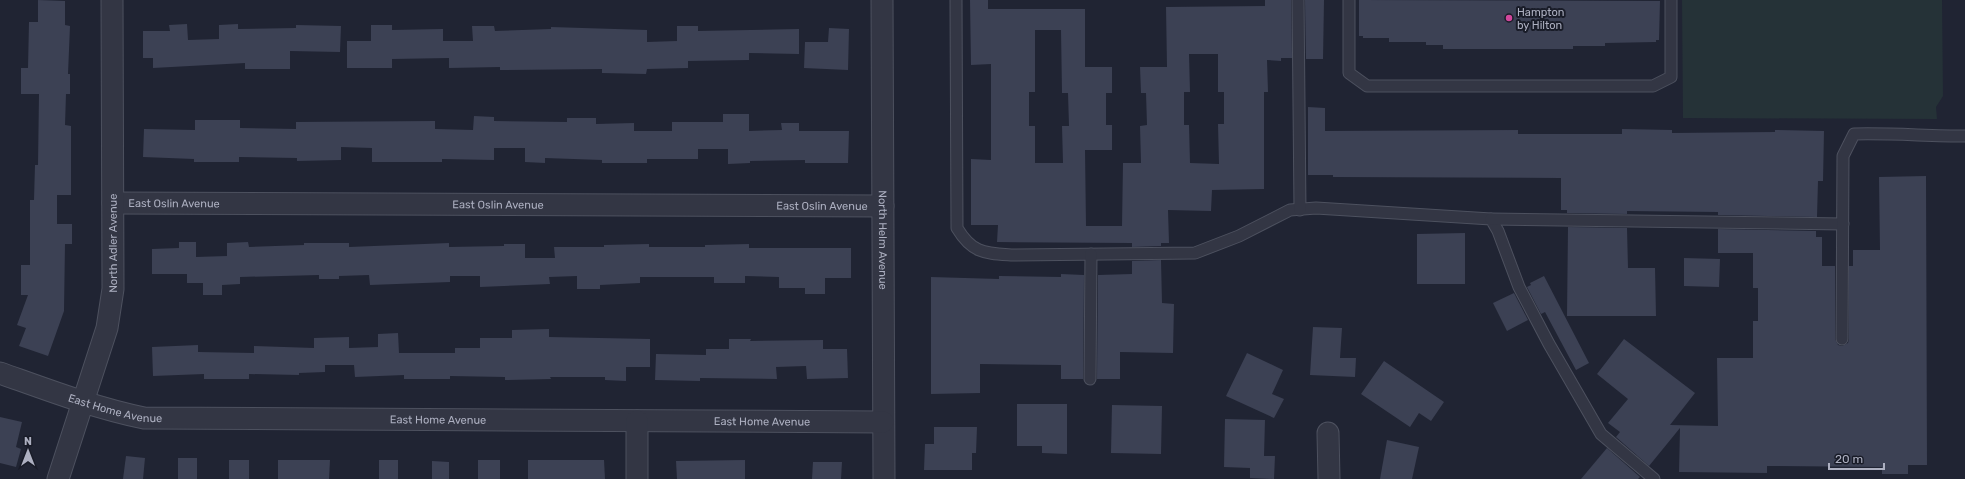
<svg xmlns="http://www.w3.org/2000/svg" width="1965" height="479" viewBox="0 0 1965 479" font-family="Rubik,sans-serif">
<rect width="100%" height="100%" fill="#202433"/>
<polygon fill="#253237" points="1682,0 1942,0 1943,96 1936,107 1937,119 1683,118"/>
<g fill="#3c4154" fill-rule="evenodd">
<polygon points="38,0 65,1 65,25 70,26 68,74 70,74 70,94 66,94 65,125 71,126 71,195 57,195 57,224 72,224 72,244 65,244 64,311 48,356 19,346 26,328 17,325 28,295 21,295 21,265 30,265 30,200 34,200 35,165 38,165 39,94 21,94 21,68 28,68 29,22 38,22"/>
<path d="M970,0h18v9h97v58h27v26h-6v32h6v25h-27l1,76h36l1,-63h18l-1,-37 7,-1 -1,-32h-5l-1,-26h27l-1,-60 99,-1v-6h26l1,58h-11v3l-14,-1 1,32h-4v97l-52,1 -1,21 -43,-1 1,33h-8v3l-29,1v-4l-135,-1 1,-17h-27v-66l20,1v-96l-20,1zM1035,30h26l1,63h6l1,33h-7l1,37h-28v-37h-6v-34h6zM1189,54h29v38h6v32h-6l1,40 -29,-1 -1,-38h-5v-33h6z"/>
<polygon points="1305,0 1324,0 1323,59 1306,59"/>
<polygon points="1359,0 1660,1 1659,40 1656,40 1656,42 1605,43 1605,46 1573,46 1573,49 1443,49 1443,45 1426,45 1426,42 1389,42 1389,38 1363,38 1363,36 1359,36"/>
<polygon points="187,24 188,40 219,39 219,25 238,24 238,29 296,28 296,25 341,26 340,52 290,51 290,69 245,69 245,63 153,68 153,58 143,58 143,31 170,31 169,25"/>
<polygon points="371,25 392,25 392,30 443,29 443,41 473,41 472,26 494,26 495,31 551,29 551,27 647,30 647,42 677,41 677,26 698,26 698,31 799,29 799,54 749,53 749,60 688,61 688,68 647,69 646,74 602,73 602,69 500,70 500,67 449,68 449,58 392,59 392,68 347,68 347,41 371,41"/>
<polygon points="829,28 849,29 848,70 804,68 805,42 828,42"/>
<polygon points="1308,107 1325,108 1325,131 1518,130 1518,134 1622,134 1622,129 1672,130 1672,133 1775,132 1775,130 1824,131 1823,181 1818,181 1817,217 1718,215 1718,212 1627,211 1627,214 1567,213 1567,210 1561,210 1561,178 1333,177 1333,175 1308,175"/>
<polygon points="723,114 749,114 749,131 782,130 781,123 799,123 799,131 849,131 848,163 805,163 805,160 750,161 750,163 728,164 728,149 698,149 698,159 647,159 647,163 602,163 602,160 545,158 545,163 525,162 525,148 494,148 494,160 442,159 442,162 372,162 372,148 341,147 341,160 297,161 297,158 239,157 239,162 194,162 194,159 143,157 144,129 195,130 195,120 240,120 240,128 296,129 296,122 435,121 435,129 473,130 474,116 494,117 494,121 567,122 567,118 596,118 596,124 634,123 634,131 672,131 672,122 723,122"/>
<polygon points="1926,176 1927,465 1908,465 1908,474 1882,474 1882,467 1767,466 1767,473 1679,472 1680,428 1649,466 1616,437 1620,432 1608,423 1628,399 1597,374 1624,339 1695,393 1670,425 1718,426 1717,358 1753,358 1753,321 1758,321 1758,288 1753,288 1753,253 1718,253 1718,229 1816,231 1816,237 1822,237 1822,266 1835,266 1835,339 1838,345 1842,346 1848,343 1849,339 1849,266 1853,266 1853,250 1880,250 1879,177"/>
<polygon points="1568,227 1627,228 1628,268 1655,268 1656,316 1567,316"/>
<polygon points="1465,233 1465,284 1417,284 1417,234"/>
<polygon points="179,242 196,242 196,257 227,256 227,243 248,242 249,247 304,245 304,243 349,243 349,247 449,243 449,247 504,246 504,244 525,244 525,258 555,258 554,247 604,247 604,245 649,244 649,247 705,247 705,245 749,244 749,248 851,248 851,278 825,278 825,294 805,294 805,288 779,288 779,277 745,276 745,283 714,283 714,277 640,277 640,283 600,285 600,289 577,289 577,276 549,277 550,284 480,287 480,276 450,276 450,282 370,285 369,275 339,276 339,279 319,279 319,275 240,277 240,284 222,285 222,295 203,295 203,283 187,283 187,274 152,274 152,249 179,248"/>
<polygon points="1684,258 1720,259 1719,287 1684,286"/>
<polygon points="1161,260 1162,303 1174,304 1173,353 1120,352 1120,379 1097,379 1098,275 1132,274 1132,261"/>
<polygon points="1061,274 1084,275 1083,379 1061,379 1061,365 980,364 980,393 931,394 931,277 999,279 999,276 1061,277"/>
<polygon points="1544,276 1589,363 1576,370 1545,312 1541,314 1527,287 1531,285 1530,283"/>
<polygon points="1514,293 1528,320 1507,331 1493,303"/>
<polygon points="1313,327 1342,328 1340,358 1356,358 1355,377 1310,375"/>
<polygon points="549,329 549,337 650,339 650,367 626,367 626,381 605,380 605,377 550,377 551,379 505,380 505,377 450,376 450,379 404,379 404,375 355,377 354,365 325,365 325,372 299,373 299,375 249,374 249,379 204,379 204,374 153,376 152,347 198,345 198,352 254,353 254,346 314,348 314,338 349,337 349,348 378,347 378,334 398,333 399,353 455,353 455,348 480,348 480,338 512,338 512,330"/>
<polygon points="729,339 751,339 750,341 823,340 823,349 847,349 848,378 807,379 806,366 776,367 777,379 700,378 700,381 655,380 656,354 706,355 706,349 729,349"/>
<polygon points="1247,353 1283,370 1272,394 1284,399 1274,418 1226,396"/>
<polygon points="1384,361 1444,402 1431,421 1419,413 1410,427 1361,394"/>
<polygon points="1017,404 1067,404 1067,454 1042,453 1042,446 1017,446"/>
<polygon points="1112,405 1162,406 1161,454 1111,453"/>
<polygon points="0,417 22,422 16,447 21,449 16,467 0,463"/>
<polygon points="1225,419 1265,420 1264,456 1275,456 1274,479 1250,478 1250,468 1224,467"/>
<polygon points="934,427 977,427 976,453 972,453 972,470 924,470 925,444 934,444"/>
<polygon points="1387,440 1419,447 1412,479 1380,479"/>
<polygon points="1607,448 1640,477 1638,479 1581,479"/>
<polygon points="126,456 145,458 143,479 123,479"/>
<rect x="178" y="458" width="19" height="21"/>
<rect x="229" y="460" width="20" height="19"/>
<polygon points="278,460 330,460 329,479 278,479"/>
<rect x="379" y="460" width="19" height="19"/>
<rect x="478" y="460" width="22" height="19"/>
<polygon points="528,460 604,460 605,479 528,479"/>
<polygon points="745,460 745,479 677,479 676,461"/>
<polygon points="432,461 449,462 449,479 432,479"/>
<polygon points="813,462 842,462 841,479 812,479"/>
</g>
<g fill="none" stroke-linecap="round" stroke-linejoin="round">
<g stroke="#4d515f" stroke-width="13">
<g id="service">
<path d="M956,0l1,228c15,25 27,25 54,27l184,-2 44,-17 51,-26 26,-2 175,11 7,12 21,56 30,57 52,90 53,45"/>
<polyline points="1298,0 1300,210"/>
<polyline points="1349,0 1349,73 1367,86 1653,86 1671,77 1671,0"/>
<polyline points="1491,219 1843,224"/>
<path d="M1842,339l1,-183 11,-22c37,-1 74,2 111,2"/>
<polyline points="1090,379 1091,254"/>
</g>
</g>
<g stroke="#4d515f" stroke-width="23">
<g id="minor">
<path id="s1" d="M882,0l2,479"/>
<path id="s2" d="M113,203l770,3"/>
<path id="s3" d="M0,373c48,17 95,35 144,45l739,4"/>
<polyline points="637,421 637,479"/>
<polyline points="1328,433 1329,479"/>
<path id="s4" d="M58,479l49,-151 6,-39 -1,-289"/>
</g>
</g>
<use href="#service" stroke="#333644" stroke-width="11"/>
<use href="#minor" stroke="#333644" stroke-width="21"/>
</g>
<circle fill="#d1479c" stroke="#191c28" stroke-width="1.5" cx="1509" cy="18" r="4"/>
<g text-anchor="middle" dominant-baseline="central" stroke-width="4" stroke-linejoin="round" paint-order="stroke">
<g font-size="11" fill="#adb0c1" stroke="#191c28" text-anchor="start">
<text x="1517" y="12">Hampton<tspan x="1517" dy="13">by Hilton</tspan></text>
</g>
<g font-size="11" fill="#adb0c1" stroke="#191c28">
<text stroke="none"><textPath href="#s2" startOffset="61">East Oslin Avenue</textPath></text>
<text stroke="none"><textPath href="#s2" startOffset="385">East Oslin Avenue</textPath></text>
<text stroke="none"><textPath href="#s2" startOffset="709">East Oslin Avenue</textPath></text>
<text stroke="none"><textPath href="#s1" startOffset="240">North Helm Avenue</textPath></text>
<text stroke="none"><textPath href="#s4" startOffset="244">North Adler Avenue</textPath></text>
<text stroke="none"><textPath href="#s3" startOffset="121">East Home Avenue</textPath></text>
<text stroke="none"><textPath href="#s3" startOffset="445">East Home Avenue</textPath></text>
<text stroke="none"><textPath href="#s3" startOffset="769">East Home Avenue</textPath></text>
</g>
</g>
<g transform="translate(28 451)" stroke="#191c28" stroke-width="3" paint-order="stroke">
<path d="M0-3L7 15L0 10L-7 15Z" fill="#adb0c1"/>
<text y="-6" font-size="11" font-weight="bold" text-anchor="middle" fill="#adb0c1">N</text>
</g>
<path d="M1829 463v6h55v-6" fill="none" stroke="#adb0c1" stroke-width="2"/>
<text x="1835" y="463" font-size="12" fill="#adb0c1" stroke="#191c28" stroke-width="3" paint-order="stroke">20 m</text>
</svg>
